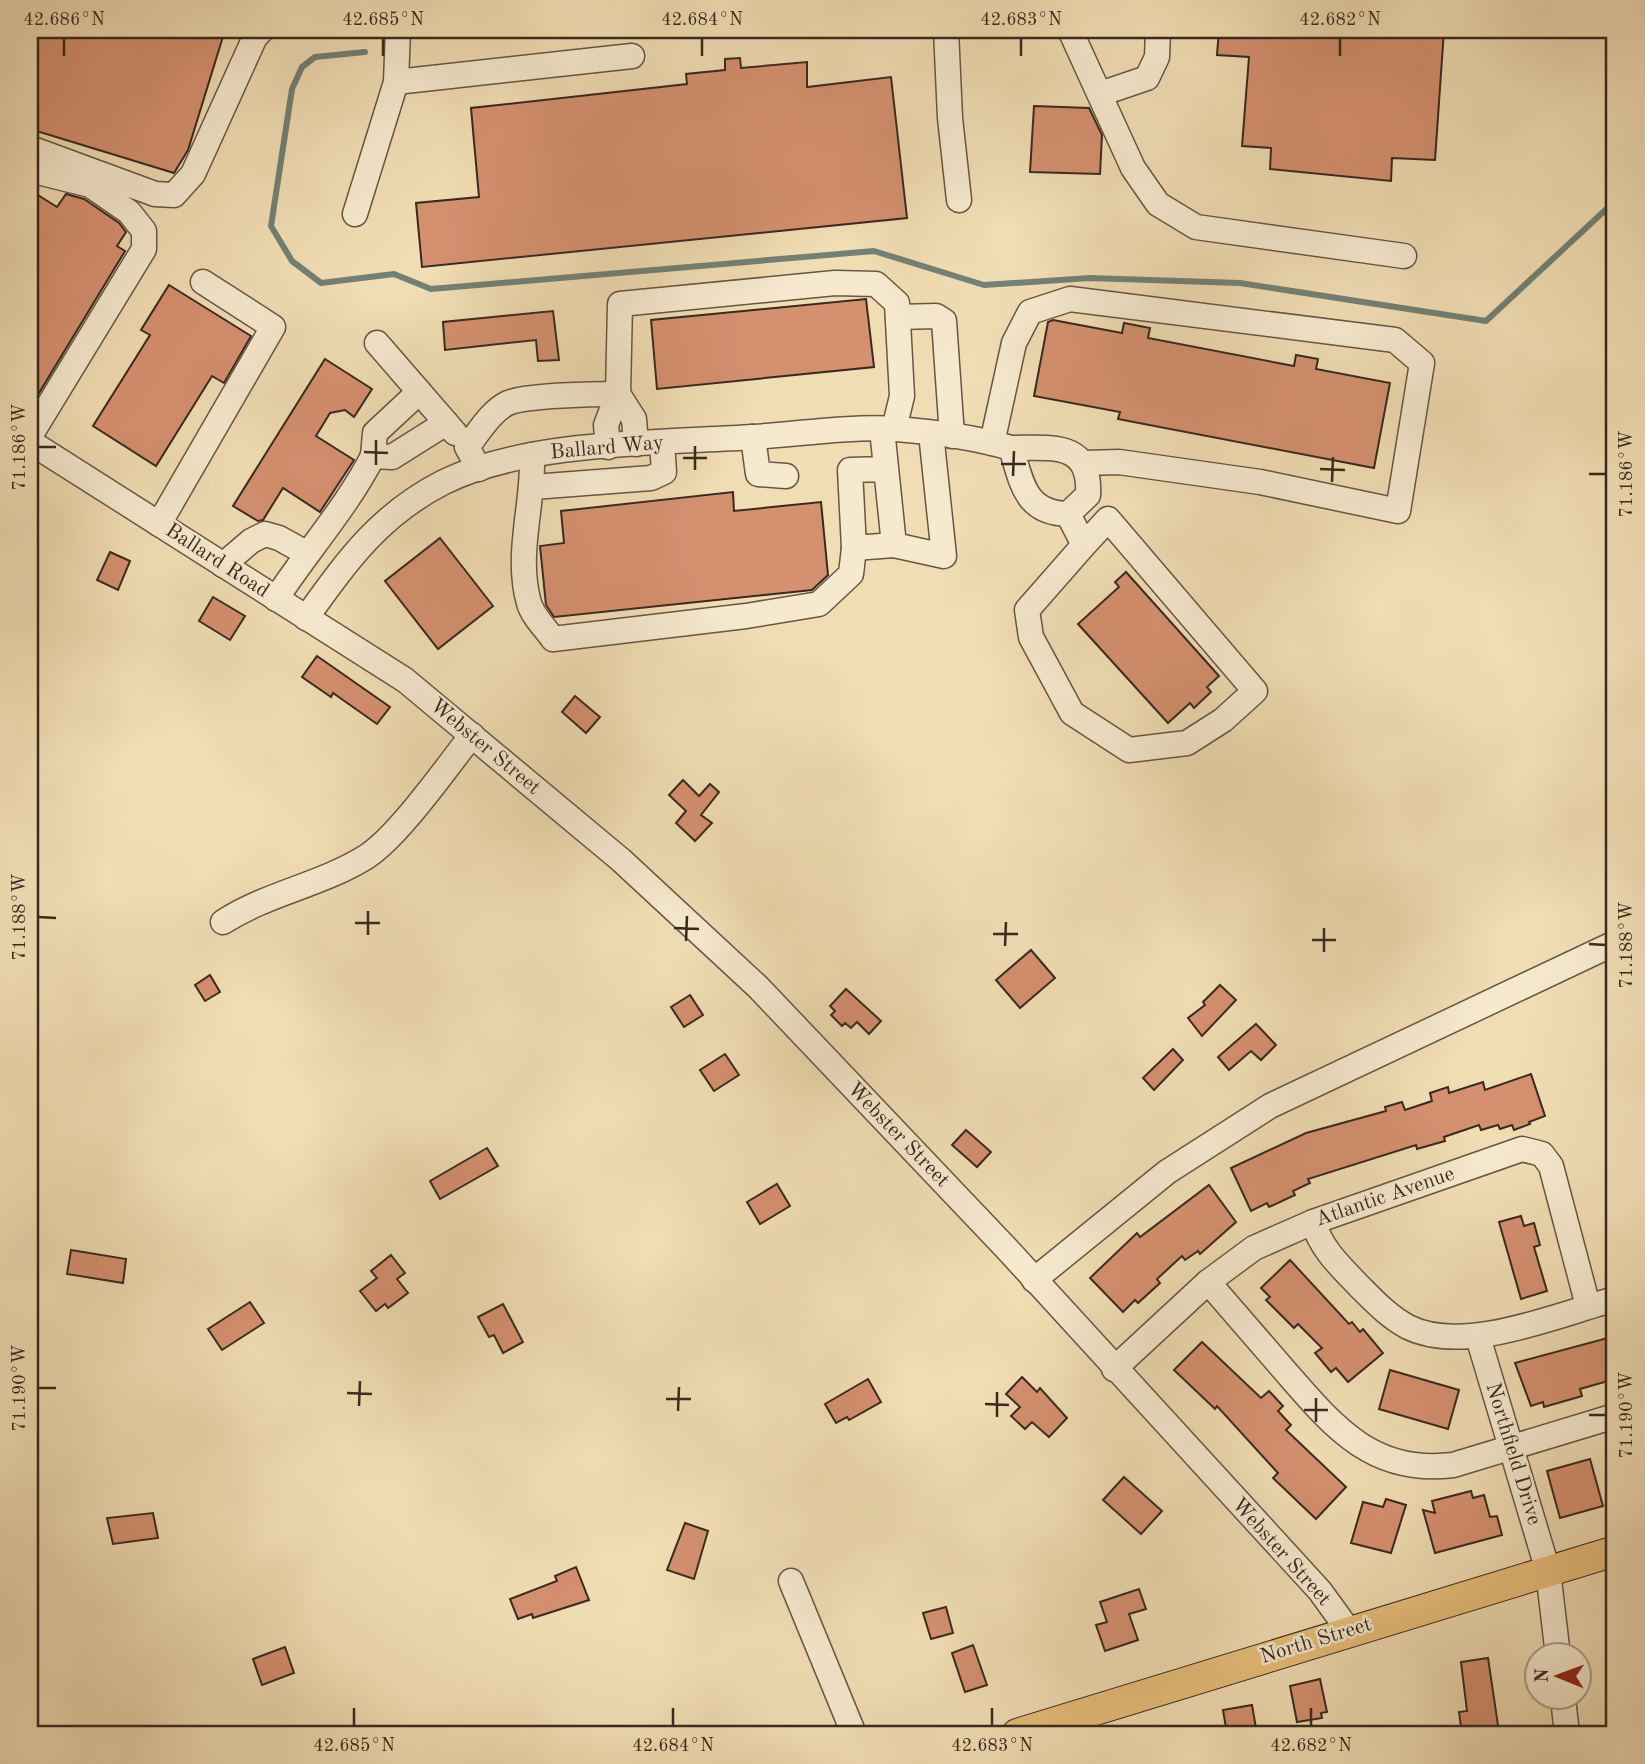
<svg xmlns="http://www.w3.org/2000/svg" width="1645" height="1764" viewBox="0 0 1645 1764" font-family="'Old Standard TT',serif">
<rect width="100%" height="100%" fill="#f1ddb4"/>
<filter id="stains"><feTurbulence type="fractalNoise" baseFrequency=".00286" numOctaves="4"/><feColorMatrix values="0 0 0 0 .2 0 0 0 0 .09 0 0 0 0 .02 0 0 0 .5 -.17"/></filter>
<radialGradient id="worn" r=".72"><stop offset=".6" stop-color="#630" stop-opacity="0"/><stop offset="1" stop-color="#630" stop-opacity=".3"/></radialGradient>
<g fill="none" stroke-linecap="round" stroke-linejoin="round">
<polyline stroke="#738174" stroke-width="6" points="365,52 315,57 302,67 292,89 271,226 292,261 321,283 394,274 431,289 874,251 984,285 1090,278 1240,283 1486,321 1615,201"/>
</g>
<g fill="#d59070" stroke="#382921" stroke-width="2">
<polygon points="30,30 225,30 188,150 174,173 30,129"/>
<polygon points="1219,30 1444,30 1435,160 1392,158 1391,181 1270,169 1271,148 1242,146 1249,57 1217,55"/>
<polygon points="740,58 741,68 807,62 807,87 891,77 907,218 422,267 416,203 479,197 471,108 687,84 686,74 725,70 725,59"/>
<polygon points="1034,106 1089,108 1102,135 1100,174 1030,172"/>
<polygon points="30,190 57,207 66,194 84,199 119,223 126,232 117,246 125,251 39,393 30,387"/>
<polygon points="169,285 251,336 224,383 212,376 156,466 93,426 150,335 141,330"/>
<polygon points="866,299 874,367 657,389 651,320"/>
<polygon points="553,311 559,360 538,361 536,340 445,350 443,322"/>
<polygon points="1053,320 1122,333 1124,323 1150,328 1148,338 1294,366 1296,355 1318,359 1316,369 1390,383 1374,468 1118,419 1120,412 1034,396 1048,322"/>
<polygon points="325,359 372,389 354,417 345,410 330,413 316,436 354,460 320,512 283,488 263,520 258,521 233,506"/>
<polygon points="733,492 734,511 821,502 828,575 812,590 554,617 546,605 540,546 564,543 561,511"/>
<polygon points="440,538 493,606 438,649 385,581"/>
<polygon points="110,552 130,561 118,590 97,580"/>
<polygon points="1126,572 1219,676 1207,687 1211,692 1194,708 1190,703 1168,723 1078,624 1119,587 1115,582"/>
<polygon points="213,597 245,616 230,640 199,621"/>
<polygon points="317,656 390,707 377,724 333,693 331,697 302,677"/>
<polygon points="575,696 600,717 586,733 562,712"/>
<polygon points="683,780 699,796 710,784 719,792 701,815 712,823 695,841 676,823 686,811 669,795"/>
<polygon points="1031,950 1055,978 1020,1008 996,980"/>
<polygon points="210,975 220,992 205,1001 195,985"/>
<polygon points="1220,985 1236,1000 1202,1036 1188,1018 1205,1005 1203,1002"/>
<polygon points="846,989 881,1021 869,1034 857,1022 851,1028 845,1023 842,1026 831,1015 835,1011 830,1006"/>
<polygon points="690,995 703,1015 684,1027 671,1007"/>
<polygon points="1256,1024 1276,1045 1261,1060 1251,1051 1229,1070 1218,1057"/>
<polygon points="1173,1049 1183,1060 1154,1090 1143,1078"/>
<polygon points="725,1054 739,1075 714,1091 700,1070"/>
<polygon points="1531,1074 1545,1116 1529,1122 1530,1124 1514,1130 1512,1125 1500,1129 1498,1125 1481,1130 1479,1125 1444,1137 1445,1141 1417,1149 1416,1145 1308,1179 1310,1183 1293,1191 1295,1195 1269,1207 1267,1203 1251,1211 1231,1168 1306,1133 1386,1111 1385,1107 1402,1102 1405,1110 1432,1101 1430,1093 1448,1087 1449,1093 1483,1082 1485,1090"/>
<polygon points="966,1130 991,1152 977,1167 952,1145"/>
<polygon points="487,1148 498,1166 440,1199 430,1181"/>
<polygon points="777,1184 790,1206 760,1224 747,1202"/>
<polygon points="1209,1185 1236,1222 1200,1254 1198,1251 1185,1260 1182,1256 1157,1279 1160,1283 1138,1303 1135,1300 1123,1312 1090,1278 1137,1233 1140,1237"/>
<polygon points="1521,1216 1524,1226 1534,1223 1540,1245 1534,1247 1547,1291 1521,1299 1499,1222"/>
<polygon points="71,1250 126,1259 123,1283 67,1274"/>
<polygon points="391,1255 405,1273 397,1279 408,1293 388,1308 385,1304 376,1311 360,1291 377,1278 371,1271"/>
<polygon points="1290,1260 1349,1324 1352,1322 1360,1332 1363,1329 1383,1353 1348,1382 1336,1368 1331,1372 1315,1353 1322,1348 1298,1324 1294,1328 1266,1300 1270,1297 1261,1288"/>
<polygon points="250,1302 264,1323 222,1350 208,1329"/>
<polygon points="503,1304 523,1342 503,1353 494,1335 489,1337 478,1317"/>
<polygon points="1615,1336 1615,1379 1580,1389 1582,1396 1544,1407 1543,1402 1531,1406 1515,1363"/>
<polygon points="1202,1342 1261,1398 1269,1391 1283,1406 1278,1411 1291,1425 1286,1430 1346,1487 1316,1519 1273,1478 1278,1473 1217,1406 1215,1409 1174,1370"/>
<polygon points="1390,1370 1459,1390 1448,1429 1379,1409"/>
<polygon points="1022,1377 1037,1392 1040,1388 1067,1418 1049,1437 1032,1422 1025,1429 1011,1416 1020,1407 1006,1394"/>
<polygon points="868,1379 881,1402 849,1420 847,1417 836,1423 825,1404"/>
<polygon points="1590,1459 1603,1506 1560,1518 1547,1471"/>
<polygon points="1124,1477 1162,1511 1141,1534 1103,1500"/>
<polygon points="1471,1491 1473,1498 1484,1495 1490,1517 1497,1516 1502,1535 1435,1553 1423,1510 1435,1513 1432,1501"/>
<polygon points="1386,1499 1406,1505 1391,1553 1351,1543 1363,1502 1383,1507"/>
<polygon points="153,1513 158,1538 113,1544 107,1518"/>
<polygon points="685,1523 708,1531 694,1579 667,1570"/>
<polygon points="576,1567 589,1600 533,1618 532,1614 518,1619 510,1599 557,1581 555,1576"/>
<polygon points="1139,1589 1146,1609 1129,1614 1138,1640 1105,1651 1096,1625 1107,1622 1100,1602"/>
<polygon points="946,1607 953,1633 931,1639 923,1613"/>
<polygon points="973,1645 987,1685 965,1692 952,1653"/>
<polygon points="285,1647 294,1673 262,1685 253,1659"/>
<polygon points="1488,1658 1499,1732 1462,1734 1459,1712 1467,1711 1461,1662"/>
<polygon points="1320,1679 1327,1712 1321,1713 1322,1718 1297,1722 1290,1686"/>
<polygon points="1252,1705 1257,1734 1227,1734 1223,1710"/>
</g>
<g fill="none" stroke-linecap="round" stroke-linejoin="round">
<g stroke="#665646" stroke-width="27">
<g id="minor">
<polyline points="398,30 396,82 632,56"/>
<polyline points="946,30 950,118 959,200"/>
<polyline points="1070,30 1133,168 1158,204 1196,227 1404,256"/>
<polyline points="1100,94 1147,78 1157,57 1158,30"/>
<polyline points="30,148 155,194 174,195 193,174 255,37 262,30"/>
<polyline points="30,170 90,185 129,212 144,231 144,249 30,436"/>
<polyline points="355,214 396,82"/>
<polyline points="898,317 936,316 944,321 952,436"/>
<polyline points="377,343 455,433"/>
<polyline points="419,392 375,433 373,456 392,457 446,423"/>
<polyline points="618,394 634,419 636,444"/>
<polyline points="882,429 894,545 854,548 850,470 886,469"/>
<polyline points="753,437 758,474 786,476"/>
<polyline points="30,442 405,680 621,860 758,987 1007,1249 1320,1591 1349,1631"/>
<polyline points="992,443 1014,343 1030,312 1070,299 1395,340 1422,363 1398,511 1260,482 1119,462 1084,463"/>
<polyline points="608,447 606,425 618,394 620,304 835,283 876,284 897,303 902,396 894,429"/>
<path d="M532,455c2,49 -17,99 -3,148 3,12 17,26 24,36l193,-23 73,-12 32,-30 3,-26"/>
<path d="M479,469l-12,-22c12,-15 24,-36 41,-44 18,-8 89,-9 110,-9"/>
<polyline points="533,487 651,478 664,472 662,443"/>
<polyline points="1068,514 1084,545 1027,610 1031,637 1072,713 1129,750 1187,743 1223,720 1255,691 1108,519 1084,545"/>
<polyline points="159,524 273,327 203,282"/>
<polyline points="894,545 944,556 931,433"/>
<polyline points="223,565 251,541 265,534 279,538 306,553"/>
<path d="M276,599c31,-48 71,-92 97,-143"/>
<path d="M306,618c41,-57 73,-103 138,-136 83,-41 216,-39 309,-45 47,-3 96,-11 143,-8 39,3 78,8 115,19 11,35 14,65 57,66l20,-19c3,-54 -36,-47 -77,-47"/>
<path d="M223,922c45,-29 98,-37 143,-65 32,-20 80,-89 106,-122"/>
<path d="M1313,1222c9,28 26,43 46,64 15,15 30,31 49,41 56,28 149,-12 207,-28"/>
<polyline points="1034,1280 1167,1172 1270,1106 1615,943"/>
<path d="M1208,1282c25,29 51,59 77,89 48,55 87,104 168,94l162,-49"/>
<polyline points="1478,1337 1548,1571 1558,1656"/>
<polyline points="1114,1369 1208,1282 1254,1248 1313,1222 1522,1149 1542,1154 1551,1166 1588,1306"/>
<polyline points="791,1581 854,1734"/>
<polyline points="1563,1698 1567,1734"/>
</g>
</g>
<g stroke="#382921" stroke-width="32">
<polyline id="major" points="1017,1734 1615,1551"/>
</g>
<use href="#minor" stroke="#f6e9ce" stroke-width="24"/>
<use href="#major" stroke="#e8be7a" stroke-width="30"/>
</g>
<path fill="none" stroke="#382921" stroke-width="2.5" d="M64,56v-18M383,56v-18M702,56v-18M1021,56v-18M1340,56v-18M38,447h18M364,452l24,1M683,458h24M1001,464h25M376,465v-25M1320,469l25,1M695,470v-24M1589,474h17M1013,476l1,-25M1332,482l1,-25M38,917l18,1M355,923h25M674,928l25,1M993,934h25M368,935v-24M1312,940h24M686,941l1,-25M1589,944l17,1M1005,946l1,-24M1324,952v-24M38,1388h18M347,1393l25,1M666,1399h25M985,1404l24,1M359,1406l1,-25M1304,1410h24M678,1411l1,-24M1589,1415h17M997,1417v-25M1316,1422v-24M354,1726v-18M673,1726v-18M992,1726v-18M1311,1726v-18"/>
<g text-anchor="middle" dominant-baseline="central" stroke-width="5" stroke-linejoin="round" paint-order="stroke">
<g font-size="21" fill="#382921" stroke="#f6e9ce">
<text transform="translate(607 448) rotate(-5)">Ballard Way</text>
<text transform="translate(217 561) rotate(33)">Ballard Road</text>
<text transform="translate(485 747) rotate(40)">Webster Street</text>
<text transform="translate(898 1135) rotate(46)">Webster Street</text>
<text transform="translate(1385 1197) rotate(-19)">Atlantic Avenue</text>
<text transform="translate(1513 1454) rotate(73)">Northfield Drive</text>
<text transform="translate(1281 1552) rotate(48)">Webster Street</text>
<text transform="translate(1316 1641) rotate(-17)">North Street</text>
</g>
</g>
<rect width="1645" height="1764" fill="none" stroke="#f1ddb4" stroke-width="77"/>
<g transform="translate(1558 1676) rotate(271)"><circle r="33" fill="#f6e9ce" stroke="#aa9c89" stroke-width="2"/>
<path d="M0-5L12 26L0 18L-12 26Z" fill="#8f2418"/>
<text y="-10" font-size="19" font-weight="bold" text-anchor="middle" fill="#382921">N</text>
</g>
<rect x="38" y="38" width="1568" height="1688" fill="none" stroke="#382921" stroke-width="2.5"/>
<g font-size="18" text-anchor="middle" fill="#382921">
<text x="64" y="25">42.686°N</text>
<text x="383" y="25">42.685°N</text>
<text x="702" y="25">42.684°N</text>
<text x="1021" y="25">42.683°N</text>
<text x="1340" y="25">42.682°N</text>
<text transform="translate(19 447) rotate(-90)" y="6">71.186°W</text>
<text transform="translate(1626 474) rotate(-90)" y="6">71.186°W</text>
<text transform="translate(19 917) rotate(-90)" y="6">71.188°W</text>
<text transform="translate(1626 945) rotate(-90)" y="6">71.188°W</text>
<text transform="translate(19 1388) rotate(-90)" y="6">71.190°W</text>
<text transform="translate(1626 1415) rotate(-90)" y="6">71.190°W</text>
<text x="354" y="1751">42.685°N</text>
<text x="673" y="1751">42.684°N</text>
<text x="992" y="1751">42.683°N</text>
<text x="1311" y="1751">42.682°N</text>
</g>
<rect width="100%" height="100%" filter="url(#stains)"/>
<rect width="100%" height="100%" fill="url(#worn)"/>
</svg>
